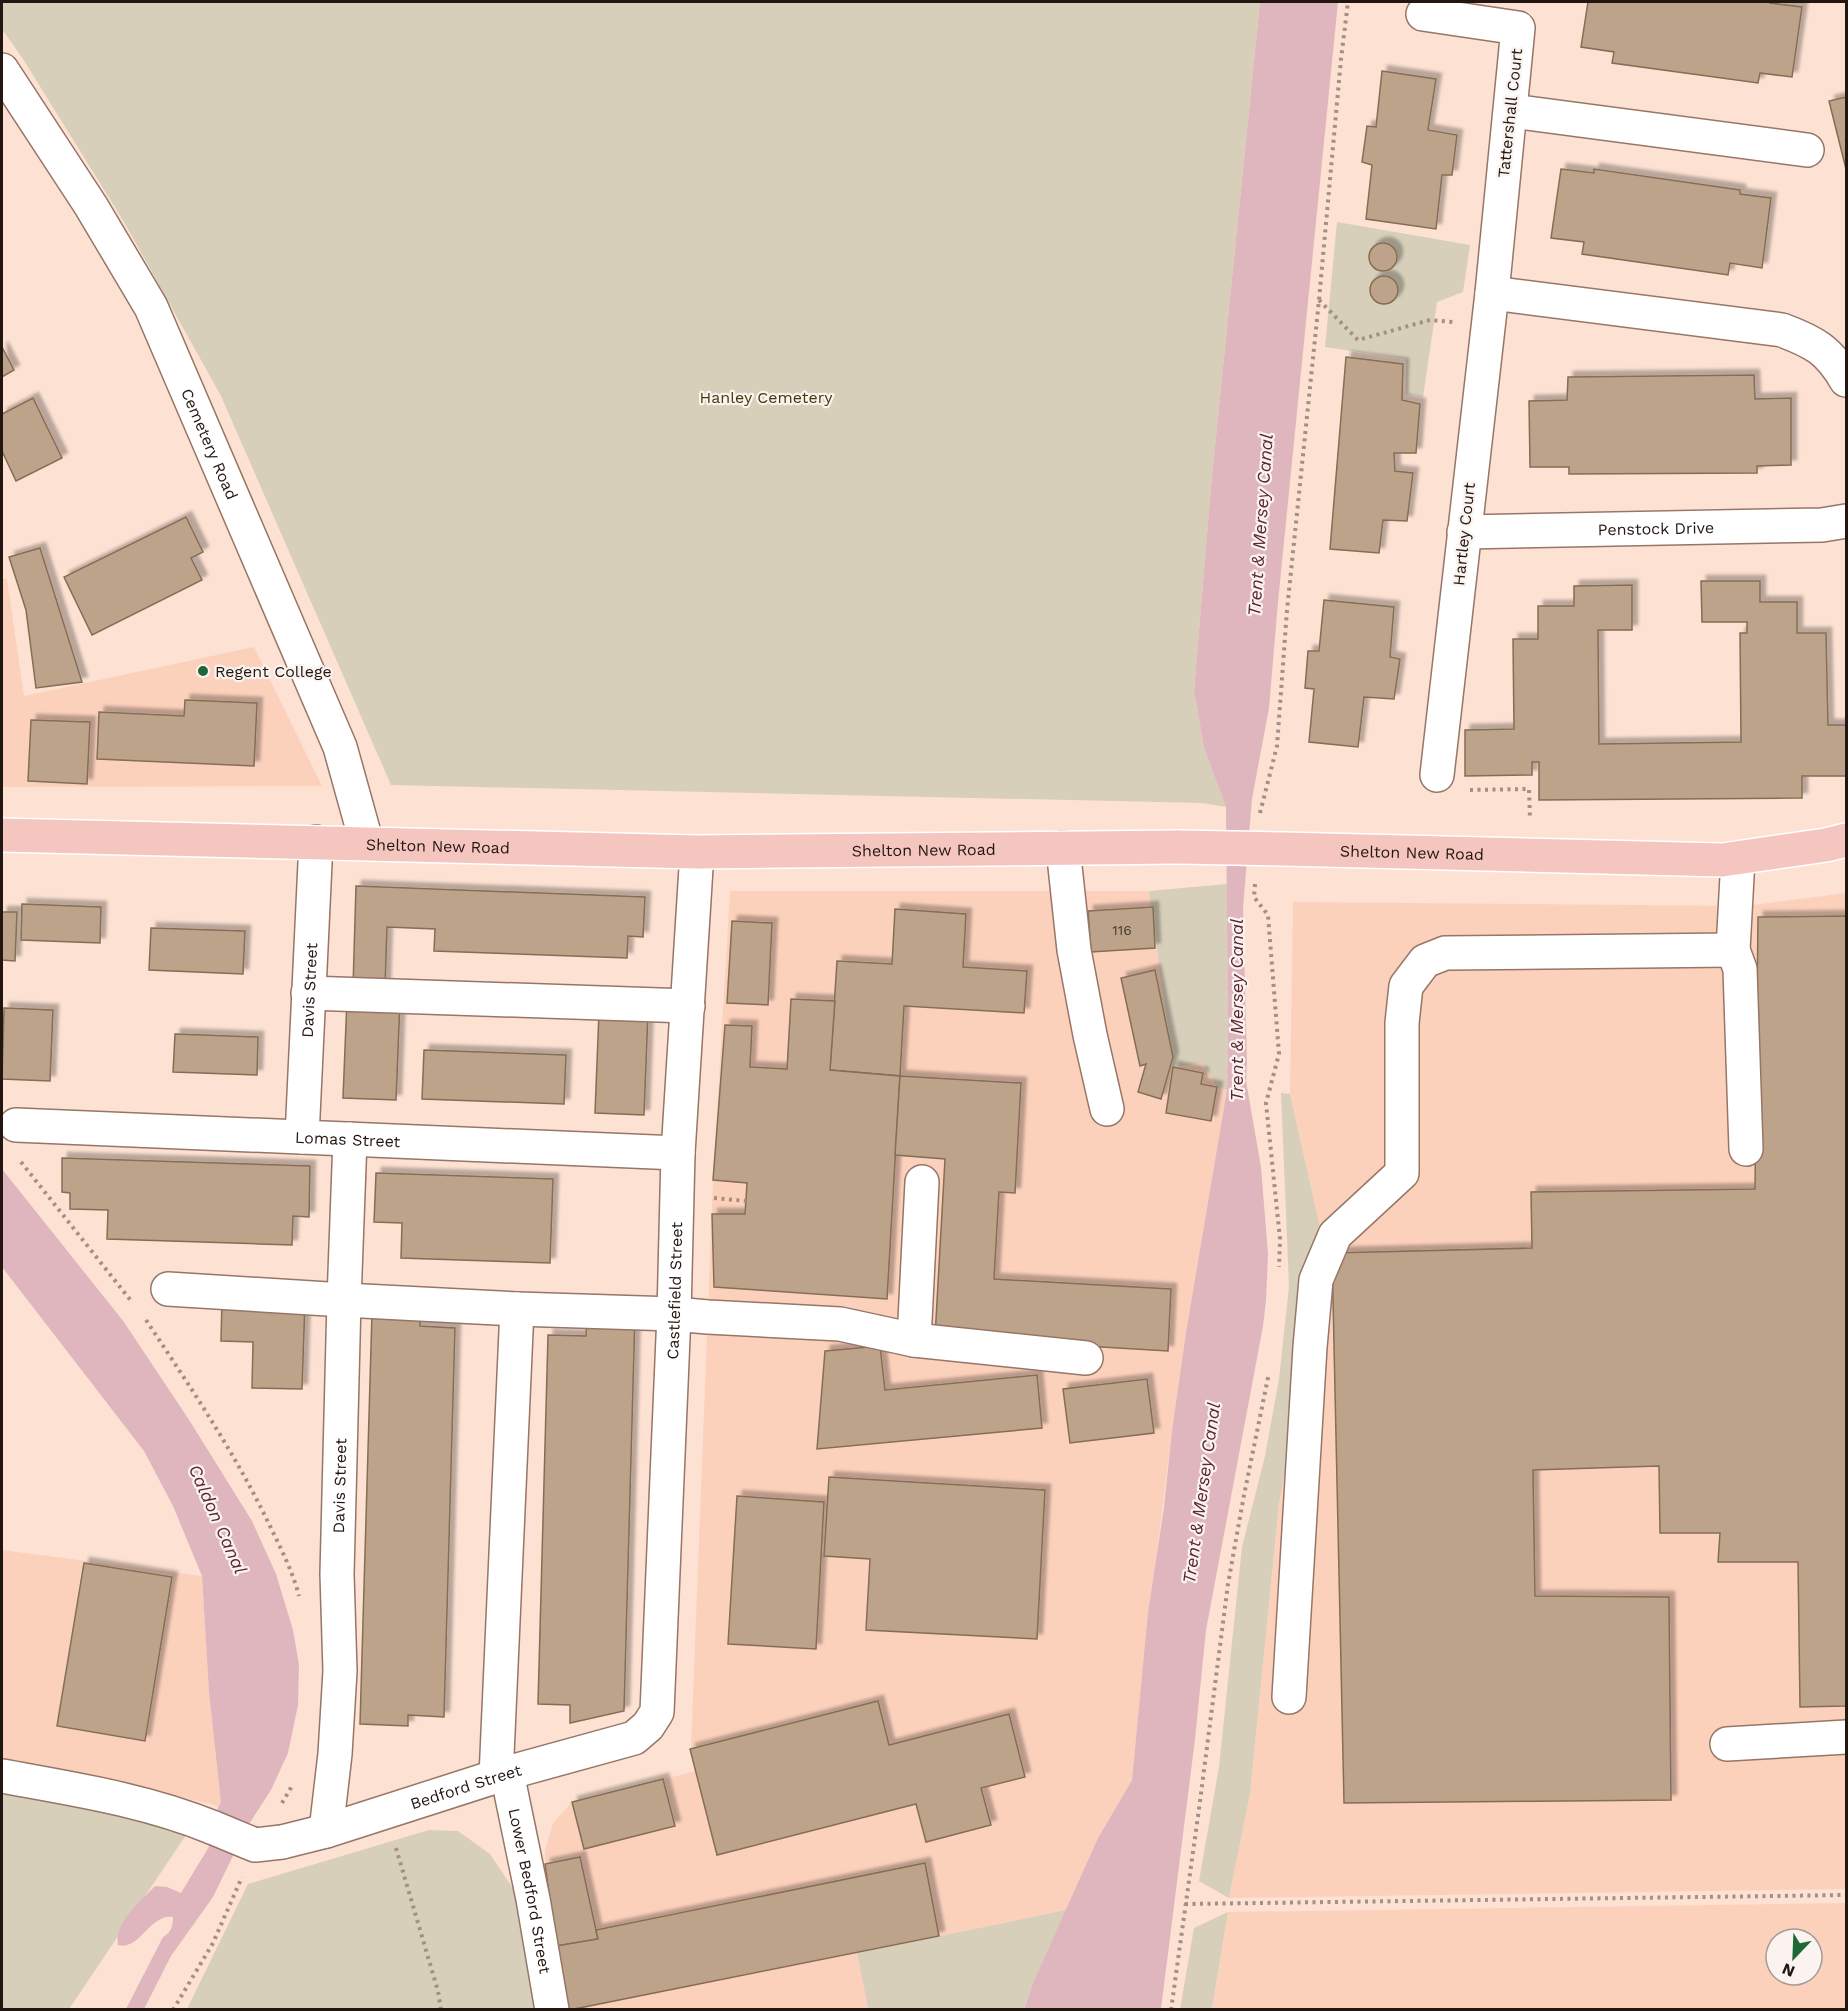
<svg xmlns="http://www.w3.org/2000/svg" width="1848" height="2011" viewBox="0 0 1848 2011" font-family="'Work Sans',sans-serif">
<defs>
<filter id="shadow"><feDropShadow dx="5.5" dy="-5.5" stdDeviation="1.5" flood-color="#0004"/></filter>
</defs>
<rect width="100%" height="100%" fill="#fde1d2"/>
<g fill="#fcd1bc" fill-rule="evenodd">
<polygon points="2,579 7,579 24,696 254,647 322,786 2,787"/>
<polygon points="730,891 1149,891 1173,1067 1203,1063 1217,1087 1227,1090 1172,1431 1145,1650 1132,1780 1098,1838 1066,1910 857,1953 868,2009 569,2009 556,1946 545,1864 545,1851 553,1823 572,1802 696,1771 691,1747 713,1180"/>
<polygon points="1846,893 1846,1889 1229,1898 1250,1794 1279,1503 1299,1396 1319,1223 1290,1094 1293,902 1745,906"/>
<polygon points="2,1550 202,1576 209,1692 221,1803 218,1807 208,1803 2,1763"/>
<path d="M1846,1903v106l-634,1 16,-98zM1776,1939h36v36h-36z"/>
</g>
<g fill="#d7cfba">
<polygon points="2,2 1260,2 1211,486 1194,689 1204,748 1226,807 1203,803 391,785 221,396 124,222 23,59 2,29"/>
<polygon points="1337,222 1470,245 1463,292 1437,302 1423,397 1406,394 1406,359 1325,347"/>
<polygon points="1227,884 1228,1032 1227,1090 1217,1087 1203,1063 1173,1067 1149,891"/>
<polygon points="1281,1093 1290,1094 1319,1223 1299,1396 1279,1503 1250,1794 1229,1898 1199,1881 1219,1767 1242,1547 1265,1456 1279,1379 1289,1287"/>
<polygon points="2,1787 101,1805 186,1835 69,2009 2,2009"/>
<polygon points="429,1830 458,1831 490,1854 514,1890 535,2009 187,2009 248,1884"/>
<polygon points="1066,1910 1032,1985 1024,2009 868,2009 857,1953"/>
<polygon points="1228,1912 1212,2009 1180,2009 1194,1928"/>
</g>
<g fill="#dfb6bd">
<polygon points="1260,2 1338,2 1278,602 1269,708 1252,799 1243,908 1247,1063 1246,1081 1261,1167 1268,1254 1266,1301 1263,1326 1206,1630 1195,1739 1161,2009 1024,2010 1032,1985 1098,1838 1132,1780 1148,1613 1164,1507 1172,1431 1186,1333 1227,1090 1228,1032 1226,807 1204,748 1194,690 1211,486"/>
<path d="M2,1169l122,153 67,101 61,98 24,53 17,56 6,35 -1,40 -10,48 -17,37 -24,37 -34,70 -42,59 -27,53h-18l37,-72c8,-4 10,-11 10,-20 -24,-3 -33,34 -55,28 -4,-23 23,-44 37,-59l12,1 14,6 29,-48 8,-38 3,-4 -12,-111 -7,-116 -29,-70 -29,-55 -142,-184z"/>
</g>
<g fill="#bca389" stroke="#856e55" stroke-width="1.5" filter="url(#shadow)">
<polygon points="1588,2 1770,2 1770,3 1802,7 1792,77 1760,73 1758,83 1612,63 1614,52 1581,47"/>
<polygon points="1382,71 1436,79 1428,130 1457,135 1452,175 1442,175 1436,229 1366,219 1372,165 1362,162 1367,126 1376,127"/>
<polygon points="1846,97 1846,169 1829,101"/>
<polygon points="1561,169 1594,173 1594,169 1740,190 1740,194 1771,198 1762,268 1730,263 1728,275 1582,254 1584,242 1551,238"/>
<circle cx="1383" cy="257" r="14"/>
<circle cx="1384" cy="290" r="14"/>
<polygon points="2,347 14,370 2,377"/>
<polygon points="1346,357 1403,364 1402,400 1420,404 1416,453 1394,453 1395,471 1413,473 1407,521 1383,520 1379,553 1330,549"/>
<polygon points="1754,375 1755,399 1791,398 1791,465 1757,466 1757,473 1569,474 1569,467 1530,467 1529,401 1567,400 1568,377"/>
<polygon points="33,398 62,458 16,481 2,451 2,414"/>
<polygon points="186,517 203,552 191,558 202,580 92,635 64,577"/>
<polygon points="40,548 82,682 36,688 26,610 9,557"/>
<polygon points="1701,581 1760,581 1760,602 1797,602 1797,633 1826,633 1828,725 1846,725 1846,776 1802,776 1802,798 1539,800 1539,762 1532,762 1532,775 1465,776 1465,730 1514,729 1513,639 1538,639 1538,606 1574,606 1574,586 1632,585 1632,630 1598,630 1599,744 1741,742 1740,633 1747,633 1747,622 1702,622"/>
<polygon points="1324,600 1394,607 1390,657 1400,659 1394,699 1364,697 1358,747 1309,742 1314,689 1305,688 1308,651 1319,651"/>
<polygon points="185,700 257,703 254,766 97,759 99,712 184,716"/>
<polygon points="31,720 90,722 87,784 28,781"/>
<polygon points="356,886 645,897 643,937 628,936 627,958 434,951 435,929 387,927 385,988 353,987"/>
<polygon points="22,904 101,907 100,943 21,940"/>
<polygon points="1153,907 1155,948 1091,952 1088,911"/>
<polygon points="895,909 966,914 963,967 1027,971 1024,1013 904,1006 900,1076 830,1070 837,961 892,964"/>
<polygon points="2,912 17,912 15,961 2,960"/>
<polygon points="1846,916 1846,1706 1800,1707 1798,1562 1718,1562 1720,1533 1660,1533 1659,1466 1533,1470 1535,1596 1669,1597 1671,1800 1344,1803 1332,1253 1532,1248 1531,1192 1755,1189 1758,917"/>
<polygon points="732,921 772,923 768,1005 727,1003"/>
<polygon points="151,928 245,931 243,974 149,970"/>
<polygon points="1155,970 1173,1057 1161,1099 1138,1092 1146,1064 1140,1066 1121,978"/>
<polygon points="347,999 400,1001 396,1100 343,1098"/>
<polygon points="791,999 835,1001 830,1070 900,1076 887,1299 714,1287 712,1214 745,1214 747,1183 713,1180 725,1025 752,1026 750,1067 787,1069"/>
<polygon points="4,1008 53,1010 50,1081 2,1079"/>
<polygon points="599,1012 648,1013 644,1115 595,1113"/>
<polygon points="175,1034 258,1037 257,1075 173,1072"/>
<polygon points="424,1050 566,1055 564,1104 422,1099"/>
<polygon points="1173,1067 1203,1073 1201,1084 1217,1087 1211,1121 1166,1113"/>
<polygon points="900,1076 1021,1083 1015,1193 999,1192 994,1279 1171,1289 1168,1351 935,1337 945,1159 895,1155"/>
<polygon points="62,1158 310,1166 309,1217 293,1216 292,1245 107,1239 108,1210 70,1209 70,1193 62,1192"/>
<polygon points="376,1173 553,1179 550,1263 401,1258 402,1223 374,1222"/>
<polygon points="222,1299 305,1302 302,1389 252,1388 253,1342 221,1341"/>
<polygon points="587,1312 635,1314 624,1711 570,1723 570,1705 538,1704 548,1335 586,1336"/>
<polygon points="372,1313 420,1314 420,1326 455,1328 444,1717 408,1715 408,1726 360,1724"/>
<polygon points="880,1346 885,1390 1037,1375 1042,1428 817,1449 825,1351"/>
<polygon points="1147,1379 1154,1433 1070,1443 1063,1389"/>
<polygon points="829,1477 1045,1490 1037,1639 866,1630 870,1559 824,1556"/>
<polygon points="737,1496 824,1502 816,1649 728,1644"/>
<polygon points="84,1563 172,1577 145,1741 57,1726"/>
<polygon points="878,1701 889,1745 1009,1714 1025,1777 981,1788 991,1825 926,1842 916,1804 717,1855 690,1749"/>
<polygon points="663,1779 675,1826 584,1849 572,1802"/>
<polygon points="580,1857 598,1939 556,1946 545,1864"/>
<polygon points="925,1863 939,1936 569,2010 556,1946 598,1939 596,1930"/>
</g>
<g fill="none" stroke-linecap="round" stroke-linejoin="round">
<g stroke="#967666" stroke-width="36">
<g id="minor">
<polyline points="1423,14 1518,28 1492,293 1437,775"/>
<path id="s1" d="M2,70l89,136 60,101 189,440 27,97"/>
<polyline points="1511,111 1807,150"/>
<path d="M1492,293l290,37c32,12 47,20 64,50"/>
<path id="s2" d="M1464,532l358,-7 24,-4"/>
<polyline points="1063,848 1074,950 1090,1035 1107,1109"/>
<polyline points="1738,858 1733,950 1740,969 1746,1149"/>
<polyline points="308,993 688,1006"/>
<path id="s3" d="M16,1125l662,28"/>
<path id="s4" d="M302,1137l14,-295"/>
<polyline points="168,1289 344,1300 517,1309 674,1314 708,1317 840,1324 914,1340 1086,1358"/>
<polyline points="914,1340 922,1182"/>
<polyline points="1289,1697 1310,1347 1316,1280 1335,1235 1402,1173 1402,1023 1406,986 1425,961 1445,953 1733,950"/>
<polyline points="1727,1744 1846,1737"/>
<path id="s5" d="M507,1773l26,126 19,111"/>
<path d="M2,1776c71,13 144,24 212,52"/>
<polyline points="496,1777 517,1309"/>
<path id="s6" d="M326,1831l9,-77 5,-83 -3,-97 7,-274 6,-161"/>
<path id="s7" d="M282,1842l44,-11 181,-58 127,-35 14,-12 9,-14 17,-398 4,-161 19,-301"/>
</g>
</g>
<g stroke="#fff" stroke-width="36">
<g id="major">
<path id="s8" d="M2,835l695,17 482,-5"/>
<path id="s9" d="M1284,849l438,11 104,-15 20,-5"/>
</g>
</g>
<g stroke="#a48f83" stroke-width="4" stroke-dasharray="3 4.5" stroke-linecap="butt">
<polyline points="1319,300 1358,340 1430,320 1453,322"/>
<polyline points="1470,790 1529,789 1530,819"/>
<polyline points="1260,813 1277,746 1287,610 1319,300 1341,59 1348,2"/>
<polyline points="1255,884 1254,897 1268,915 1279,1054 1266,1103 1280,1239 1279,1267"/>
<polyline points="21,1162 132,1302"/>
<polyline points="714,1198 746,1201"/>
<path d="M146,1320c43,65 87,130 121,200 12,25 25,49 32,76"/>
<polyline points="282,1803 292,1786"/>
<polyline points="396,1848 438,1991 441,2010"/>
<polyline points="1185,1904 1846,1895"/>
<polyline points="173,2010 213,1943 242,1877"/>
<polyline points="1171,2010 1199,1809 1228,1584 1244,1495 1269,1373"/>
</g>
<use href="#minor" stroke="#fff" stroke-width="33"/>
<use href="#major" stroke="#f5c5bf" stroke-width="33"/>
<g stroke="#967666" stroke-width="36" stroke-linecap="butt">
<polyline id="minor-bridge" points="214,1828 255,1845 282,1842"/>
</g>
<g stroke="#fff" stroke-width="36" stroke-linecap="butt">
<polyline id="major-bridge" points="1179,847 1284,849"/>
</g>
<use href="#minor-bridge" stroke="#fff" stroke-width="33"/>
<use href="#major-bridge" stroke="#f5c5bf" stroke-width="33"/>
</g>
<circle fill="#1d6836" stroke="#faf3ef" stroke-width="2" cx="203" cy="671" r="6"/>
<g text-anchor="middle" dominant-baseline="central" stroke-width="4.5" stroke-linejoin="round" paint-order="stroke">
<g font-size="14" fill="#48392e">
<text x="1122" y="930">116</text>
</g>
<g font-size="16" fill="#221610" stroke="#faf3ef">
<text transform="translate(1510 113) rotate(-84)">Tattershall Court</text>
<text stroke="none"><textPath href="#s1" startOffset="429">Cemetery Road</textPath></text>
<text stroke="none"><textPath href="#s2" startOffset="192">Penstock Drive</textPath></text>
<text transform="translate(1464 534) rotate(-84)">Hartley Court</text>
<text stroke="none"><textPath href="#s8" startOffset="436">Shelton New Road</textPath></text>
<text stroke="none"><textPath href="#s8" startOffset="922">Shelton New Road</textPath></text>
<text stroke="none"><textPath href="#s9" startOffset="128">Shelton New Road</textPath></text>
<text stroke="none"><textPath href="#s4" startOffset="147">Davis Street</textPath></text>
<text stroke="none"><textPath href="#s3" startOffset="332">Lomas Street</textPath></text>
<text stroke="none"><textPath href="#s7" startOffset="824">Castlefield Street</textPath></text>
<text stroke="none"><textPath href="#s6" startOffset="346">Davis Street</textPath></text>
<text stroke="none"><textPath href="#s7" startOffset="192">Bedford Street</textPath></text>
<text stroke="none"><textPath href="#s5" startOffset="120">Lower Bedford Street</textPath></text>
</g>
<g font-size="16" fill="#46370b" stroke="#faf3ef">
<text x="766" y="397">Hanley Cemetery</text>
</g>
<g font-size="16" fill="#221610" stroke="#faf3ef" text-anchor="start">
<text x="215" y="671">Regent College</text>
</g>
<g font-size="18" font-style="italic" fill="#5c2734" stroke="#faf3ef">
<text transform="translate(1260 525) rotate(-86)">Trent &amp; Mersey Canal</text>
<text transform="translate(1236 1010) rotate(-90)">Trent &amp; Mersey Canal</text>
<text transform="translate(1201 1493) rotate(-82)">Trent &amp; Mersey Canal</text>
<text transform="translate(218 1519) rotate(66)">Caldon Canal</text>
</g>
</g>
<rect width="1848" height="2011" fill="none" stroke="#221610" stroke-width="6"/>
<g transform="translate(1794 1957) rotate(203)"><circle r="28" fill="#faf3ef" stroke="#a49b96" stroke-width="1.5"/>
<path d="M0-4.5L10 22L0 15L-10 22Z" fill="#1d6836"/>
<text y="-9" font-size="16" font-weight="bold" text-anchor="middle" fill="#221610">N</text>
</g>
</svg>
